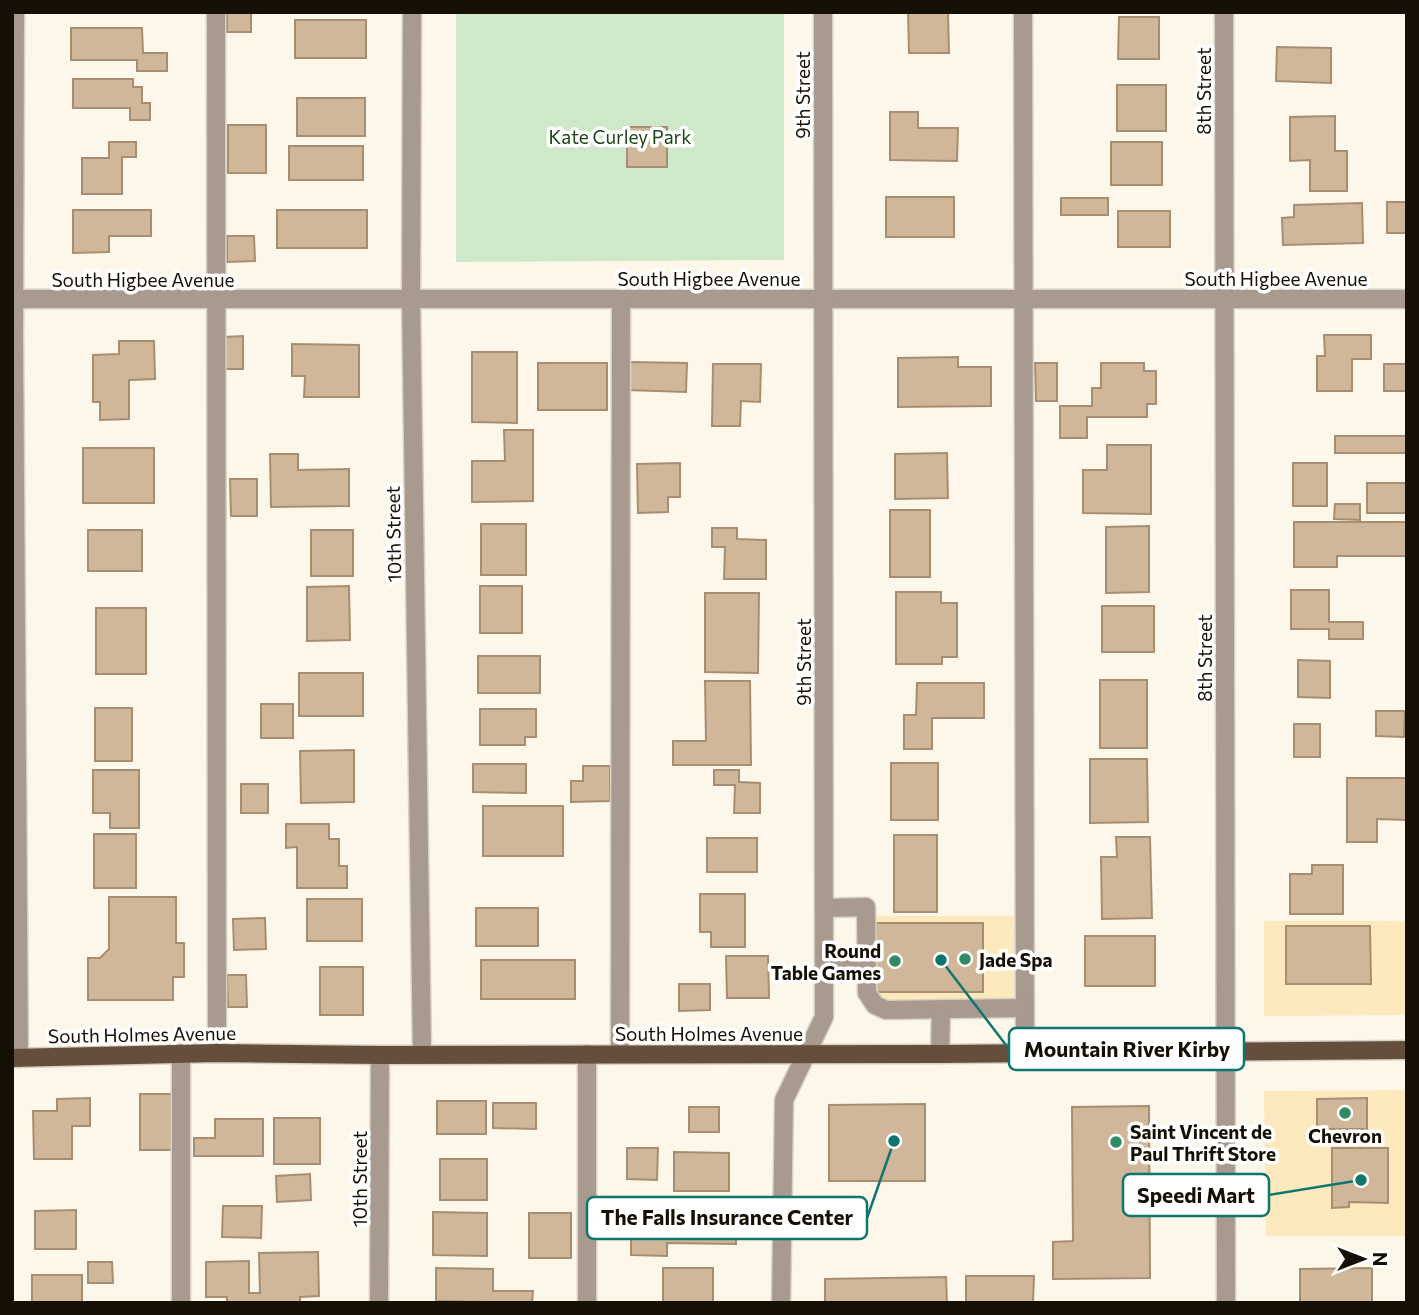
<svg xmlns="http://www.w3.org/2000/svg" width="1419" height="1315" viewBox="0 0 1419 1315" font-family="Commissioner,sans-serif">
<rect width="100%" height="100%" fill="#fdf7e9"/>
<g fill="#fceabe">
<polygon points="861,916 1014,916 1014,1016 878,1017 874,1014 866,1007 860,997"/>
<polygon points="1264,921 1407,921 1407,1015 1264,1016"/>
<polygon points="1407,1090 1407,1236 1266,1236 1264,1091"/>
</g>
<polygon fill="#cfe8ca" points="456,12 784,12 784,260 456,262"/>
<g fill="#d1b79a" stroke="#a78e72" stroke-width="2">
<rect x="227" y="12" width="24" height="20"/>
<polygon points="908,12 948,12 949,53 909,53"/>
<polygon points="1119,17 1159,17 1159,59 1118,59"/>
<rect x="295" y="20" width="71" height="38"/>
<polygon points="71,28 142,28 143,53 167,53 167,71 137,71 137,60 71,60"/>
<polygon points="1277,47 1331,48 1331,83 1276,81"/>
<polygon points="73,79 133,79 133,87 142,87 142,103 150,103 150,120 130,120 130,108 73,108"/>
<rect x="1117" y="85" width="49" height="46"/>
<rect x="297" y="98" width="68" height="38"/>
<polygon points="890,112 918,112 918,128 958,128 957,161 890,160"/>
<polygon points="1335,116 1335,151 1347,151 1347,191 1310,191 1310,160 1290,161 1290,117"/>
<rect x="228" y="125" width="38" height="48"/>
<rect x="627" y="127" width="40" height="40"/>
<polygon points="109,142 136,142 136,157 122,157 122,194 82,194 82,158 109,158"/>
<rect x="1111" y="142" width="51" height="43"/>
<rect x="289" y="146" width="74" height="34"/>
<rect x="886" y="197" width="68" height="40"/>
<rect x="1061" y="198" width="47" height="17"/>
<rect x="1387" y="202" width="20" height="31"/>
<polygon points="1362,203 1363,243 1283,245 1282,218 1294,217 1294,205"/>
<polygon points="73,210 151,210 151,236 109,236 109,252 73,253"/>
<rect x="277" y="210" width="90" height="38"/>
<rect x="1118" y="211" width="52" height="36"/>
<polygon points="227,236 254,236 255,261 227,262"/>
<polygon points="1324,335 1371,335 1371,359 1352,359 1352,391 1317,391 1317,356 1325,356"/>
<polygon points="243,336 243,369 224,369 224,337"/>
<polygon points="119,341 154,341 155,379 129,380 129,419 100,420 100,402 93,402 93,355 119,354"/>
<polygon points="292,344 359,345 359,397 304,397 305,376 292,376"/>
<polygon points="472,352 517,352 517,423 472,422"/>
<polygon points="958,357 958,367 991,367 991,406 898,407 898,358"/>
<polygon points="628,362 687,363 686,392 627,390"/>
<rect x="538" y="363" width="69" height="47"/>
<polygon points="1035,363 1057,363 1057,401 1036,401"/>
<polygon points="1101,363 1144,363 1144,371 1156,371 1156,404 1147,404 1147,417 1087,417 1087,438 1060,438 1060,406 1092,406 1092,388 1101,388"/>
<polygon points="713,364 761,364 760,402 741,401 740,426 712,426"/>
<rect x="1384" y="364" width="23" height="27"/>
<polygon points="504,430 533,430 533,501 472,502 472,461 505,461"/>
<rect x="1335" y="436" width="72" height="17"/>
<polygon points="1107,445 1151,445 1151,514 1083,513 1083,470 1107,470"/>
<rect x="83" y="448" width="71" height="55"/>
<polygon points="947,453 948,498 895,499 895,454"/>
<polygon points="270,454 298,454 298,470 349,469 349,506 271,507"/>
<polygon points="680,463 680,497 668,497 668,512 638,513 637,464"/>
<rect x="1293" y="463" width="34" height="43"/>
<polygon points="230,479 257,479 257,516 231,516"/>
<rect x="1367" y="483" width="40" height="30"/>
<polygon points="1335,504 1360,504 1360,520 1334,519"/>
<rect x="890" y="510" width="40" height="67"/>
<polygon points="1294,522 1407,522 1407,556 1337,556 1337,567 1294,567"/>
<rect x="481" y="524" width="45" height="51"/>
<polygon points="1149,526 1149,592 1106,593 1106,527"/>
<polygon points="712,528 737,528 737,539 766,540 766,579 724,579 725,547 712,547"/>
<rect x="88" y="530" width="54" height="41"/>
<rect x="311" y="530" width="42" height="46"/>
<polygon points="349,586 350,640 307,641 307,587"/>
<rect x="480" y="586" width="42" height="47"/>
<polygon points="1291,590 1329,590 1329,622 1363,622 1363,639 1329,639 1329,629 1291,629"/>
<polygon points="896,592 941,592 941,603 957,603 957,657 942,657 942,664 896,664"/>
<polygon points="705,593 759,593 758,673 705,672"/>
<rect x="1102" y="606" width="52" height="46"/>
<rect x="96" y="608" width="50" height="66"/>
<rect x="478" y="656" width="62" height="37"/>
<polygon points="1298,660 1330,661 1330,698 1298,697"/>
<rect x="299" y="673" width="64" height="43"/>
<rect x="1100" y="680" width="47" height="68"/>
<polygon points="705,681 750,681 751,765 673,765 673,741 706,741"/>
<polygon points="917,683 984,683 984,718 932,718 932,749 904,749 904,715 916,715"/>
<rect x="261" y="704" width="32" height="34"/>
<rect x="95" y="708" width="37" height="53"/>
<polygon points="480,709 536,709 536,737 525,737 525,745 480,745"/>
<polygon points="1376,711 1405,711 1404,737 1376,736"/>
<rect x="1294" y="724" width="26" height="33"/>
<polygon points="354,750 354,802 301,803 300,751"/>
<polygon points="1090,759 1147,759 1148,822 1090,823"/>
<rect x="891" y="763" width="47" height="57"/>
<polygon points="473,764 526,764 526,793 473,792"/>
<polygon points="583,766 610,766 610,801 571,802 571,781 583,781"/>
<polygon points="93,770 139,770 139,828 110,828 110,813 93,813"/>
<polygon points="714,770 739,770 739,782 760,783 760,813 734,813 735,785 714,785"/>
<polygon points="1347,778 1407,778 1407,820 1377,819 1377,842 1347,842"/>
<rect x="241" y="784" width="27" height="29"/>
<rect x="483" y="806" width="80" height="50"/>
<polygon points="286,824 329,824 329,839 339,839 339,866 347,866 347,888 297,888 297,847 286,848"/>
<rect x="94" y="834" width="42" height="54"/>
<rect x="894" y="835" width="43" height="77"/>
<polygon points="1116,837 1150,837 1152,918 1102,919 1101,857 1117,857"/>
<rect x="707" y="838" width="50" height="34"/>
<polygon points="1312,865 1343,865 1343,914 1290,914 1290,874 1312,874"/>
<polygon points="700,894 745,894 745,947 711,947 711,932 700,932"/>
<polygon points="109,897 176,897 176,943 184,943 184,977 173,977 173,1000 88,1000 88,958 100,958 109,949"/>
<rect x="307" y="899" width="55" height="42"/>
<rect x="476" y="908" width="62" height="38"/>
<polygon points="265,918 266,949 234,950 233,919"/>
<rect x="876" y="923" width="107" height="69"/>
<polygon points="1286,926 1370,926 1371,984 1286,984"/>
<rect x="1085" y="936" width="70" height="50"/>
<polygon points="726,956 768,956 769,998 727,998"/>
<rect x="481" y="960" width="94" height="39"/>
<rect x="320" y="967" width="43" height="48"/>
<polygon points="227,975 246,975 247,1007 228,1007"/>
<polygon points="679,984 710,984 710,1010 679,1011"/>
<rect x="140" y="1094" width="32" height="56"/>
<polygon points="90,1098 90,1126 72,1126 72,1159 34,1159 33,1111 57,1111 57,1099"/>
<polygon points="1367,1098 1367,1129 1317,1129 1317,1099"/>
<rect x="437" y="1101" width="49" height="33"/>
<polygon points="493,1103 536,1103 536,1129 493,1128"/>
<polygon points="925,1104 925,1181 829,1181 829,1105"/>
<polygon points="1149,1106 1150,1278 1053,1279 1053,1242 1073,1241 1072,1107"/>
<rect x="689" y="1107" width="30" height="25"/>
<rect x="274" y="1118" width="46" height="46"/>
<polygon points="215,1119 263,1119 263,1156 194,1156 194,1138 215,1138"/>
<polygon points="627,1148 658,1148 657,1180 627,1179"/>
<polygon points="1332,1148 1388,1148 1388,1203 1349,1202 1349,1207 1332,1208"/>
<polygon points="674,1152 729,1153 729,1191 674,1191"/>
<rect x="440" y="1159" width="47" height="41"/>
<polygon points="310,1174 311,1200 277,1202 276,1176"/>
<polygon points="223,1206 262,1206 261,1238 222,1237"/>
<polygon points="76,1210 76,1249 35,1249 35,1211"/>
<polygon points="659,1211 736,1211 736,1244 667,1243 667,1256 631,1255 631,1238 659,1238"/>
<polygon points="433,1212 487,1213 487,1256 433,1255"/>
<rect x="529" y="1213" width="42" height="45"/>
<polygon points="318,1252 319,1296 300,1297 300,1303 227,1303 227,1297 206,1297 206,1262 249,1261 249,1293 260,1293 259,1253"/>
<polygon points="88,1262 112,1262 113,1283 88,1283"/>
<polygon points="436,1268 493,1269 493,1291 533,1291 532,1303 436,1301"/>
<rect x="663" y="1268" width="50" height="35"/>
<polygon points="1372,1268 1372,1303 1300,1303 1300,1269"/>
<rect x="32" y="1275" width="50" height="28"/>
<polygon points="966,1276 1034,1276 1033,1303 966,1303"/>
<polygon points="946,1277 947,1303 825,1303 825,1279"/>
</g>
<g fill="none" stroke-linecap="round" stroke-linejoin="round">
<g stroke="#d8d2c4" stroke-width="21">
<g id="minor">
<polyline points="15,12 14,337 19,1058"/>
<polyline points="216,12 217,1053"/>
<polyline points="412,12 411,300 422,1055"/>
<polyline points="1023,12 1025,1054"/>
<polyline points="1224,12 1226,1303"/>
<polyline points="12,299 1407,299"/>
<polyline points="824,908 866,907 867,993 875,1005 886,1010 1025,1008"/>
<polyline points="825,966 867,967"/>
<polyline points="181,1053 181,1303"/>
<polyline points="620,1054 621,299"/>
<polyline points="940,1054 941,1009"/>
<polyline points="379,1303 380,1055"/>
<polyline points="587,1303 587,1054"/>
<polyline points="781,1303 784,1100 824,1017 823,12"/>
</g>
</g>
<g stroke="#d8d2c4" stroke-width="21">
<polyline id="major" points="12,1058 217,1053 380,1055 940,1054 1407,1050"/>
</g>
<use href="#minor" stroke="#a89a8f" stroke-width="18"/>
<use href="#major" stroke="#654f3c" stroke-width="18"/>
</g>
<g fill="#2f8b61" stroke="#fff" stroke-width="2.5">
<circle cx="965" cy="959" r="7"/>
<circle cx="895" cy="961" r="7"/>
<circle cx="1345" cy="1113" r="7"/>
<circle cx="1116" cy="1142" r="7"/>
</g>
<g text-anchor="middle" dominant-baseline="central" stroke-width="7" stroke-linejoin="round" paint-order="stroke">
<g font-size="19" fill="#150f04" stroke="#fff">
<text transform="translate(1203 91) rotate(-90)">8th Street</text>
<text transform="translate(802 95) rotate(-90)">9th Street</text>
<text x="709" y="278">South Higbee Avenue</text>
<text x="1276" y="278">South Higbee Avenue</text>
<text x="143" y="279">South Higbee Avenue</text>
<text transform="translate(393 534) rotate(-91)">10th Street</text>
<text transform="translate(1204 658) rotate(-90)">8th Street</text>
<text transform="translate(803 662) rotate(-90)">9th Street</text>
<text x="709" y="1033">South Holmes Avenue</text>
<text transform="translate(142 1034) rotate(-1)">South Holmes Avenue</text>
<text transform="translate(359 1179) rotate(-90)">10th Street</text>
</g>
<g font-size="19" fill="#1d4516" stroke="#fff">
<text x="620" y="136">Kate Curley Park</text>
</g>
<g font-size="19" font-weight="bold" fill="#150f04" stroke="#fff" text-anchor="start">
<text x="881" y="950" text-anchor="end">Round<tspan x="881" dy="22">Table Games</tspan></text>
<text x="979" y="959">Jade Spa</text>
<text x="1130" y="1131">Saint Vincent de<tspan x="1130" dy="22">Paul Thrift Store</tspan></text>
<text x="1345" y="1135" text-anchor="middle">Chevron</text>
</g>
</g>
<path fill="none" stroke="#0f766e" stroke-width="2.5" d="M941 960L1009 1049M1361 1180L1269 1195M894 1141L867 1218"/>
<g fill="#0f766e" stroke="#fff" stroke-width="2.5">
<circle cx="941" cy="960" r="7"/>
<circle cx="1361" cy="1180" r="7"/>
<circle cx="894" cy="1141" r="7"/>
</g>
<g fill="#fff" stroke="#0f766e" stroke-width="2.5">
<rect x="1009" y="1028" width="235" height="42" rx="7"/>
<rect x="1123" y="1174" width="146" height="42" rx="7"/>
<rect x="587" y="1197" width="280" height="42" rx="7"/>
</g>
<g font-size="21" text-anchor="middle" font-weight="bold" fill="#150f04">
<text x="1127" y="1057">Mountain River Kirby</text>
<text x="1196" y="1203">Speedi Mart</text>
<text x="727" y="1225">The Falls Insurance Center</text>
</g>
<rect width="1419" height="1315" fill="none" stroke="#150f04" stroke-width="28"/>
<g transform="translate(1363 1259) rotate(90)" stroke="#ffffff" stroke-width="5" paint-order="stroke">
<path d="M0-5L12 26L0 18L-12 26Z" fill="#150f04"/>
<text y="-10" font-size="19" font-weight="bold" text-anchor="middle" fill="#150f04">N</text>
</g>
</svg>
